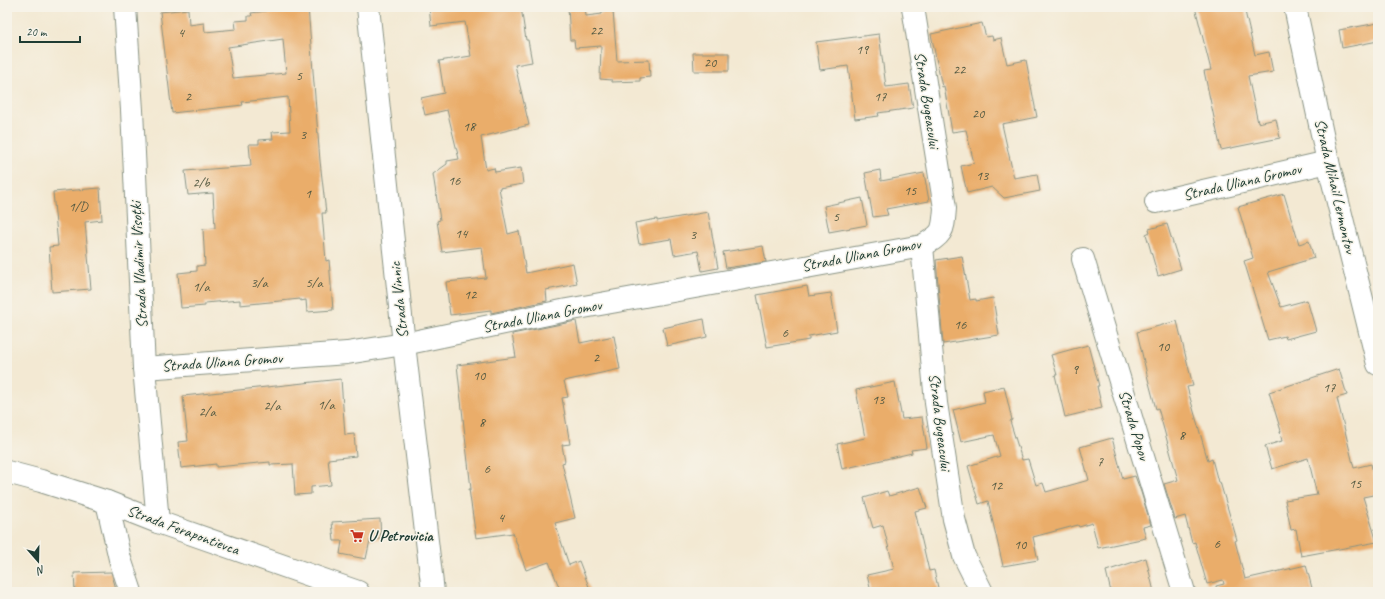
<svg xmlns="http://www.w3.org/2000/svg" width="1385" height="599" viewBox="0 0 1385 599" font-family="Caveat,sans-serif">
<rect width="100%" height="100%" fill="#f7f3e8"/>
<filter id="ink" filterUnits="userSpaceOnUse"><feTurbulence type="fractalNoise" baseFrequency=".025" numOctaves="2"/><feDisplacementMap in="SourceGraphic" scale="8" xChannelSelector="R" yChannelSelector="G"/><feConvolveMatrix kernelMatrix="1 2 1 2 8 2 1 2 1" color-interpolation-filters="sRGB"/></filter>
<filter id="wash" filterUnits="userSpaceOnUse"><feTurbulence type="fractalNoise" baseFrequency=".012" numOctaves="4" result="noise"/><feDisplacementMap in="SourceGraphic" scale="16" xChannelSelector="R" yChannelSelector="G"/><feGaussianBlur stdDeviation="0.9" result="paint"/><feColorMatrix in="noise" values="0 0 0 0 0 0 0 0 0 0 0 0 0 0 0 0 0 1.4 0 .05"/><feComposite in="paint" operator="in"/></filter>
<g filter="url(#wash)">
<rect width="100%" height="100%" fill="#f3e9d3"/>
<g id="blocks">
<g fill="#eaad6b" fill-rule="evenodd">
<path d="M266,7h42l12,154 6,52h-4l4,48 3,-1 4,50 -26,2 -1,-12 -6,1v-2l-60,6v-5l-35,3v3l-24,2 -3,-35 19,-2v-5l8,-1 -2,-36 12,-1 -2,-35 -25,2 -3,-24 66,-5 -2,-22h10v-4l14,-1 -1,-7 18,-1 -2,-34 -46,5 1,3 -71,8 -12,-101 28,-3 1,16 15,-2 1,9 31,-3 -1,-8 13,-1v-4h4l-1,-3 15,-2zM283,39l3,34 -53,5 -5,-31z"/>
<polygon points="429,7 521,7 526,40 528,40 532,62 515,65 529,125 481,137 486,170 494,168 495,172 521,168 523,184 499,188 508,234 519,231 526,273 573,263 577,284 546,290 547,301 491,313 491,310 450,315 446,282 486,278 482,247 442,252 437,221 440,220 433,174 447,164 447,161 459,159 447,110 425,115 421,98 444,93 439,61 471,56 465,22 431,26"/>
<polygon points="568,7 585,8 586,16 602,14 602,11 613,11 617,61 649,60 650,77 640,78 640,81 612,82 612,80 600,79 601,46 575,48 574,40 570,40"/>
<polygon points="1195,7 1244,7 1255,55 1269,52 1273,72 1248,76 1258,123 1276,119 1280,138 1221,150 1204,71 1211,70"/>
<polygon points="982,23 986,37 992,36 993,40 1001,38 1007,64 1026,60 1037,117 1002,124 1014,178 1037,174 1040,191 1004,198 992,187 967,193 961,166 974,163 966,130 952,132 944,86 942,87 931,34"/>
<polygon points="1378,23 1378,41 1342,48 1339,30"/>
<polygon points="879,34 886,87 909,84 913,108 878,113 879,116 855,119 848,66 820,70 816,42"/>
<polygon points="693,53 729,53 729,71 694,71"/>
<polygon points="880,170 881,181 924,173 929,201 886,209 888,215 873,217 865,173"/>
<polygon points="100,188 102,220 85,222 91,289 52,292 49,247 58,246 53,192"/>
<polygon points="1284,194 1299,244 1309,241 1314,258 1268,272 1281,307 1307,300 1316,331 1286,339 1285,336 1268,340 1244,261 1253,258 1238,207"/>
<polygon points="862,198 867,225 829,232 824,206"/>
<polygon points="708,212 718,268 702,271 698,251 674,255 671,239 639,244 635,223 657,219 657,221"/>
<polygon points="1167,224 1181,269 1158,276 1146,234 1150,232 1149,229"/>
<polygon points="763,246 766,262 726,268 723,252"/>
<polygon points="962,256 970,300 976,299 976,301 993,298 999,335 943,344 936,260"/>
<polygon points="807,286 809,296 831,293 837,331 809,336 809,340 767,347 757,295"/>
<polygon points="704,319 707,337 667,346 663,328"/>
<polygon points="576,321 580,343 614,336 620,369 564,381 568,397 562,398 570,444 562,445 565,462 562,463 575,518 555,523 569,565 579,561 591,592 561,592 549,562 526,570 513,533 476,538 469,489 471,489 457,365 516,357 512,334"/>
<polygon points="1177,321 1193,386 1187,387 1208,461 1212,459 1218,482 1220,482 1237,540 1235,541 1245,579 1306,565 1313,592 1217,592 1216,586 1224,584 1223,580 1207,584 1195,542 1192,543 1185,516 1175,519 1164,484 1178,480 1158,408 1156,409 1148,379 1137,332"/>
<polygon points="1088,345 1099,386 1097,386 1102,408 1065,417 1055,375 1057,375 1051,355"/>
<polygon points="1339,369 1347,395 1337,398 1354,468 1371,464 1378,494 1363,497 1377,542 1301,556 1296,529 1291,530 1285,500 1317,495 1308,458 1272,469 1265,446 1282,441 1280,432 1281,431 1269,392"/>
<polygon points="341,379 345,435 354,434 356,456 328,459 331,485 311,487 311,494 295,495 293,464 270,465 270,462 216,467 216,464 181,468 178,442 188,441 183,396"/>
<polygon points="895,382 902,419 922,417 927,448 911,450 912,453 842,469 837,444 865,438 856,390"/>
<polygon points="1004,386 1012,420 1010,421 1022,460 1028,459 1036,485 1043,483 1046,492 1089,480 1080,447 1112,438 1123,479 1135,476 1141,492 1151,525 1143,527 1146,538 1098,548 1092,523 1079,527 1078,525 1033,537 1038,560 1003,566 988,501 979,504 968,466 1000,456 994,435 961,442 953,410 985,402 983,391"/>
<polygon points="920,487 927,508 915,511 929,571 934,570 939,592 871,592 867,575 894,569 883,525 873,528 864,498 887,491 889,496"/>
<polygon points="380,519 381,539 370,540 366,559 340,554 342,541 334,541 332,522"/>
<polygon points="1146,558 1154,592 1111,592 1106,571"/>
<polygon points="111,572 117,592 75,592 74,573"/>
</g>
</g>
</g>
<g filter="url(#ink)">
<use href="#blocks" fill-opacity="0" stroke="#899384" stroke-width="1"/>
<g fill="none" stroke-linecap="round" stroke-linejoin="round">
<g stroke="#899384" stroke-width="24">
<g id="minor">
<polyline points="125,7 132,110 144,368 158,522"/>
<polyline points="368,7 404,344 433,592"/>
<polyline points="1295,7 1328,162 1378,364"/>
<polyline points="1156,202 1328,162"/>
<polyline points="922,246 936,403 954,519 964,556 982,592"/>
<polyline points="1083,259 1184,592"/>
<path d="M144,368l203,-15 57,-9 163,-34 355,-64c22,-13 21,-14 23,-38l-32,-201"/>
<polyline points="107,502 120,559 131,592"/>
</g>
</g>
<g stroke="#899384" stroke-width="24">
<polyline id="major" points="7,472 41,481 107,502 158,522 358,592"/>
</g>
<use href="#minor" stroke="#fff" stroke-width="22"/>
<use href="#major" stroke="#fff" stroke-width="22"/>
</g>
</g>
<defs>
<g id="supermarket-bare" transform="scale(1.08)"><path d="M-6-5.5h2.5l.6 2H6L4.5 2H-2.5L-4.4-4H-6ZM-1.5 3.2a1.3 1.3 0 1 0 .1 0ZM3 3.2a1.3 1.3 0 1 0 .1 0Z" fill="#c8321e" stroke="#f7f3e8" stroke-width="2.5" paint-order="stroke"/></g>
</defs>
<g fill-rule="evenodd">
<use href="#supermarket-bare" x="357" y="536"/>
</g>
<g text-anchor="middle" dominant-baseline="central" stroke-width="3" stroke-linejoin="round" paint-order="stroke">
<g font-size="14" fill="#525942">
<text x="596" y="30">22</text>
<text x="181" y="32">4</text>
<text x="862" y="49">19</text>
<text x="710" y="62">20</text>
<text x="959" y="69">22</text>
<text x="299" y="75">5</text>
<text x="188" y="96">2</text>
<text x="880" y="96">17</text>
<text x="978" y="113">20</text>
<text x="469" y="126">18</text>
<text x="303" y="134">3</text>
<text x="982" y="175">13</text>
<text x="454" y="180">16</text>
<text x="201" y="182">2/b</text>
<text x="910" y="190">15</text>
<text x="308" y="193">1</text>
<text x="78" y="206">1/D</text>
<text x="836" y="216">5</text>
<text x="461" y="233">14</text>
<text x="693" y="234">3</text>
<text x="259" y="282">3/a</text>
<text x="314" y="282">5/a</text>
<text x="201" y="286">1/a</text>
<text x="470" y="294">12</text>
<text x="960" y="324">16</text>
<text x="785" y="332">6</text>
<text x="1163" y="346">10</text>
<text x="596" y="357">2</text>
<text x="1075" y="369">9</text>
<text x="479" y="375">10</text>
<text x="1329" y="387">17</text>
<text x="878" y="399">13</text>
<text x="326" y="404">1/a</text>
<text x="272" y="405">2/a</text>
<text x="207" y="411">2/a</text>
<text x="482" y="422">8</text>
<text x="1182" y="435">8</text>
<text x="1100" y="461">7</text>
<text x="487" y="468">6</text>
<text x="1355" y="483">15</text>
<text x="996" y="485">12</text>
<text x="501" y="517">4</text>
<text x="1217" y="543">6</text>
<text x="1020" y="544">10</text>
</g>
<g font-size="16" fill="#1f3d34" stroke="#f7f3e8">
<text transform="translate(927 100) rotate(81)">Strada Bugeacului</text>
<text transform="translate(1242 182) rotate(-13)">Strada Uliana Gromov</text>
<text transform="translate(1335 186) rotate(77)">Strada Mihail Lermontov</text>
<text transform="translate(861 255) rotate(-11)">Strada Uliana Gromov</text>
<text transform="translate(139 265) rotate(-93)">Strada Vladimir Vîsoțki</text>
<text transform="translate(399 300) rotate(-96)">Strada Vinnic</text>
<text transform="translate(542 316) rotate(-11)">Strada Uliana Gromov</text>
<text transform="translate(222 362) rotate(-4)">Strada Uliana Gromov</text>
<text transform="translate(940 422) rotate(83)">Strada Bugeacului</text>
<text transform="translate(1134 425) rotate(73)">Strada Popov</text>
<text transform="translate(183 530) rotate(20)">Strada Ferapontievca</text>
</g>
<g font-size="16" font-weight="bold" fill="#1f3d34" stroke="#f7f3e8" text-anchor="start">
<text x="368" y="536">U Petrovicia</text>
</g>
</g>
<rect width="1385" height="599" fill="none" stroke="#f7f3e8" stroke-width="24"/>
<g transform="translate(38 561) rotate(160)" stroke="#f7f3e8" stroke-width="3" paint-order="stroke">
<path d="M0-3L7 15L0 10L-7 15Z" fill="#1f3d34"/>
<text y="-6" font-size="11" font-weight="bold" text-anchor="middle" fill="#1f3d34">N</text>
</g>
<path d="M20 36v6h60v-6" fill="none" stroke="#1f3d34" stroke-width="2"/>
<text x="26" y="36" font-size="12" fill="#1f3d34" stroke="#f7f3e8" stroke-width="3" paint-order="stroke">20 m</text>
</svg>
